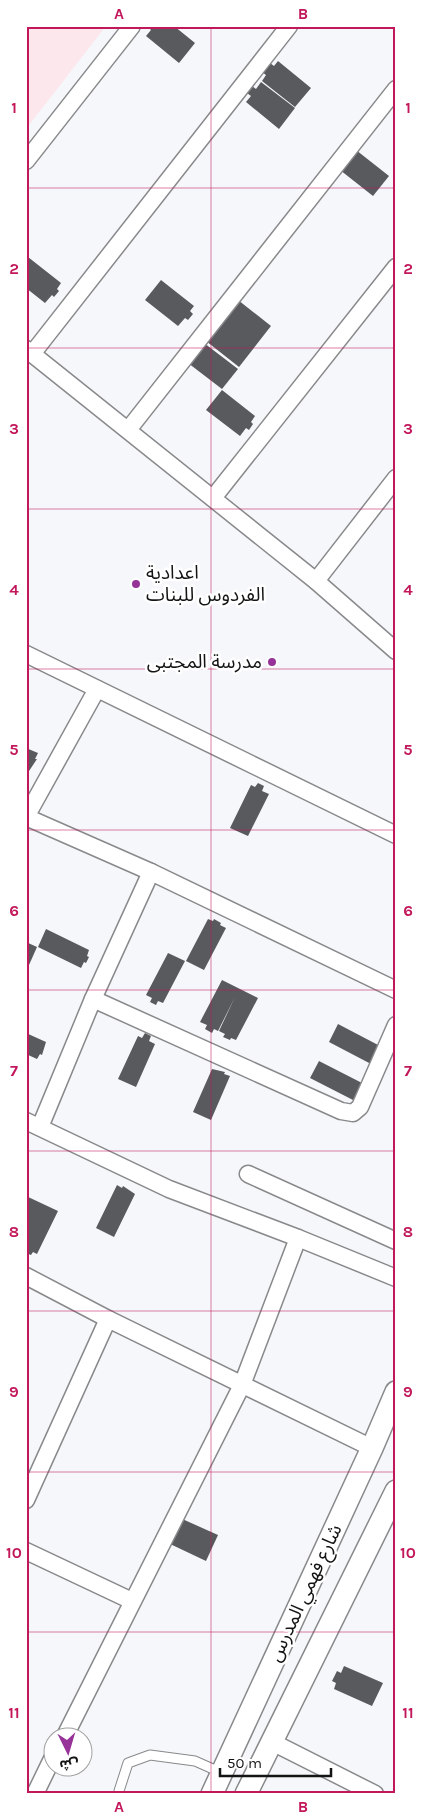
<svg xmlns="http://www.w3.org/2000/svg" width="422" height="1820" viewBox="0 0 422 1820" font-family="Karla,'Noto Sans Arabic',sans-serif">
<rect width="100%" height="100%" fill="#f6f7fa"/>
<polygon fill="#fce7ed" points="26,26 106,26 26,129"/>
<g fill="#595a5d">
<polygon points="147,26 174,26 195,43 179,63 146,36 151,30"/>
<polygon points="278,61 311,88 295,107 262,81 266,75 262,72 270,63 274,66"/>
<polygon points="261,82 295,108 279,129 246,102 251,96 247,93 252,86 256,89"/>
<polygon points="356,150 389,176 373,196 340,170"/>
<polygon points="28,257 61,283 57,289 59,291 54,297 52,295 45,303 26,288 26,259"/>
<polygon points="161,280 194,306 190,311 193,314 188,320 185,318 178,326 145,300"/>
<polygon points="238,300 271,326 239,367 206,341"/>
<polygon points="204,343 238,369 222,389 188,363"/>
<polygon points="222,390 255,416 251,422 253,424 249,430 246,428 240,436 206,410"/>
<polygon points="26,748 38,753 35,759 37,759 29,771 26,770"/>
<polygon points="258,783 264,786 262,791 269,794 248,836 230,828 251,785 255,787"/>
<polygon points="208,919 213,921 214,919 221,923 220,925 226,928 204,970 186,961"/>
<polygon points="46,929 89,950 87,956 89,957 86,963 84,962 81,968 38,947"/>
<polygon points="26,942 37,947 29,965 26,964"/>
<polygon points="168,953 185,961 163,1003 158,1001 156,1005 150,1002 152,998 146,995"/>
<polygon points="222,980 258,998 236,1040 231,1038 230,1040 223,1037 225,1034 219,1031 235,997 218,1031 214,1029 212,1033 205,1029 207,1025 200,1022"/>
<polygon points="338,1024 380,1046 371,1064 329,1042"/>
<polygon points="26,1033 46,1042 42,1055 40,1054 37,1059 26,1054"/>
<polygon points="145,1033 151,1036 149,1041 155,1044 136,1087 118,1079 138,1036 142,1038"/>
<polygon points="319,1061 362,1083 359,1087 363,1089 359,1096 356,1095 353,1100 310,1078"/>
<polygon points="212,1069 225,1072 224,1074 230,1076 211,1120 193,1112"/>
<polygon points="117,1185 122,1188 123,1186 135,1194 114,1237 96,1228"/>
<polygon points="26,1196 58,1211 37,1254 33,1252 31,1255 26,1253"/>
<polygon points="180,1518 218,1535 206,1561 168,1543"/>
<polygon points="344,1666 383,1683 372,1706 334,1689 336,1683 332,1681 337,1671 341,1673"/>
</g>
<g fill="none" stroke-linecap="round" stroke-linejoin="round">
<g stroke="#88898b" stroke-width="11">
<polyline id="service" points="120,1794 119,1791 128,1763 150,1755 195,1761 222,1773"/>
</g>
<g stroke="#88898b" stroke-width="19">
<g id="minor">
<polyline points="26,161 132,26"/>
<polyline points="26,349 316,581 396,651"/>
<polyline points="32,354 289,26"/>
<polyline points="128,430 396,89"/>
<polyline points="213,498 396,267"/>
<polyline points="316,581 396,478"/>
<polyline points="26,654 396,835"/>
<polyline points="26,817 151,872 396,990"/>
<polyline points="26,817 97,689"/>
<polyline points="93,999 341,1111 353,1113 360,1107 396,1025"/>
<polyline points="26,1121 169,1189 298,1238 396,1278"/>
<polyline points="40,1127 93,999 151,872"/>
<polyline points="248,1174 396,1241"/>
<polyline points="26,1276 108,1319 372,1448"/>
<polyline points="26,1500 108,1319"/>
<polyline points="26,1551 132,1601"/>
<polyline points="64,1738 242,1385 298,1238"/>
<polyline points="272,1742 375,1794"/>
<polyline points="35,1794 52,1759"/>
</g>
</g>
<g stroke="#88898b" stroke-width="24">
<g id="tertiary">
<polyline points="212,1794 372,1448 396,1392"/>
<polyline points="246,1794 396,1491"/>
</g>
</g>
<use href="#service" stroke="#fff" stroke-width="9"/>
<use href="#minor" stroke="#fff" stroke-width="16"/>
<use href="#tertiary" stroke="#fff" stroke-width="21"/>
</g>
<path fill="none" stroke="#c2185b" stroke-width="1" stroke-opacity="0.55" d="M211,26v1768M26,188h370M26,348h370M26,509h370M26,669h370M26,830h370M26,990h370M26,1151h370M26,1311h370M26,1472h370M26,1632h370"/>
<g fill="#963298" stroke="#fff" stroke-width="2">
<circle cx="136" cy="584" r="5"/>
<circle cx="272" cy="662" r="5"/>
</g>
<g text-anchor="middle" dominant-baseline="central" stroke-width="5" stroke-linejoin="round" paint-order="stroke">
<g font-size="19" fill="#131414" stroke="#fff" text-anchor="start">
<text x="146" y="573">اعدادية<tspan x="146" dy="22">الفردوس للبنات</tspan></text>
<text x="262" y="662" text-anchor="end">مدرسة المجتبى</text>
</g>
<g font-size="19" fill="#131414" stroke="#fff">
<text transform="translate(305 1593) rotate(-65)">شارع فهمي المدرس</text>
</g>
</g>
<rect width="422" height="1820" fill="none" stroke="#ffffff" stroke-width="55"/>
<g transform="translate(68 1752) rotate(175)"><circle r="24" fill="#ffffff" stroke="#a1a1a1"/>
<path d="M0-4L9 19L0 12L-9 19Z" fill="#963298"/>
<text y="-8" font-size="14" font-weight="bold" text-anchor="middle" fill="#131414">ش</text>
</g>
<path d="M220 1768v8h111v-8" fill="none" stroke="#131414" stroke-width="2.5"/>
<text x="227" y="1768" font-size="15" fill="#131414" stroke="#ffffff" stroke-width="4" paint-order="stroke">50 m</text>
<rect x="28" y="28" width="366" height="1764" fill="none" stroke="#c2185b" stroke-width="2"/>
<g font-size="16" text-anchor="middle" font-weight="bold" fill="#c2185b">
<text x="119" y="19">A</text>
<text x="303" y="19">B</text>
<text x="14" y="113">1</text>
<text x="408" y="113">1</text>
<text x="14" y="274">2</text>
<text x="408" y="274">2</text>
<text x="14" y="434">3</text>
<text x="408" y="434">3</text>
<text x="14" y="595">4</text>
<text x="408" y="595">4</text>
<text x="14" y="755">5</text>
<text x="408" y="755">5</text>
<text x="14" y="916">6</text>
<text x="408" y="916">6</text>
<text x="14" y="1076">7</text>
<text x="408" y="1076">7</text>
<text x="14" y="1237">8</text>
<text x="408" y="1237">8</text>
<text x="14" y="1397">9</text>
<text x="408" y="1397">9</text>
<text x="14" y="1558">10</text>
<text x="408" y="1558">10</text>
<text x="14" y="1718">11</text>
<text x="408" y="1718">11</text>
<text x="119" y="1812">A</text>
<text x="303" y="1812">B</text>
</g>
</svg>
